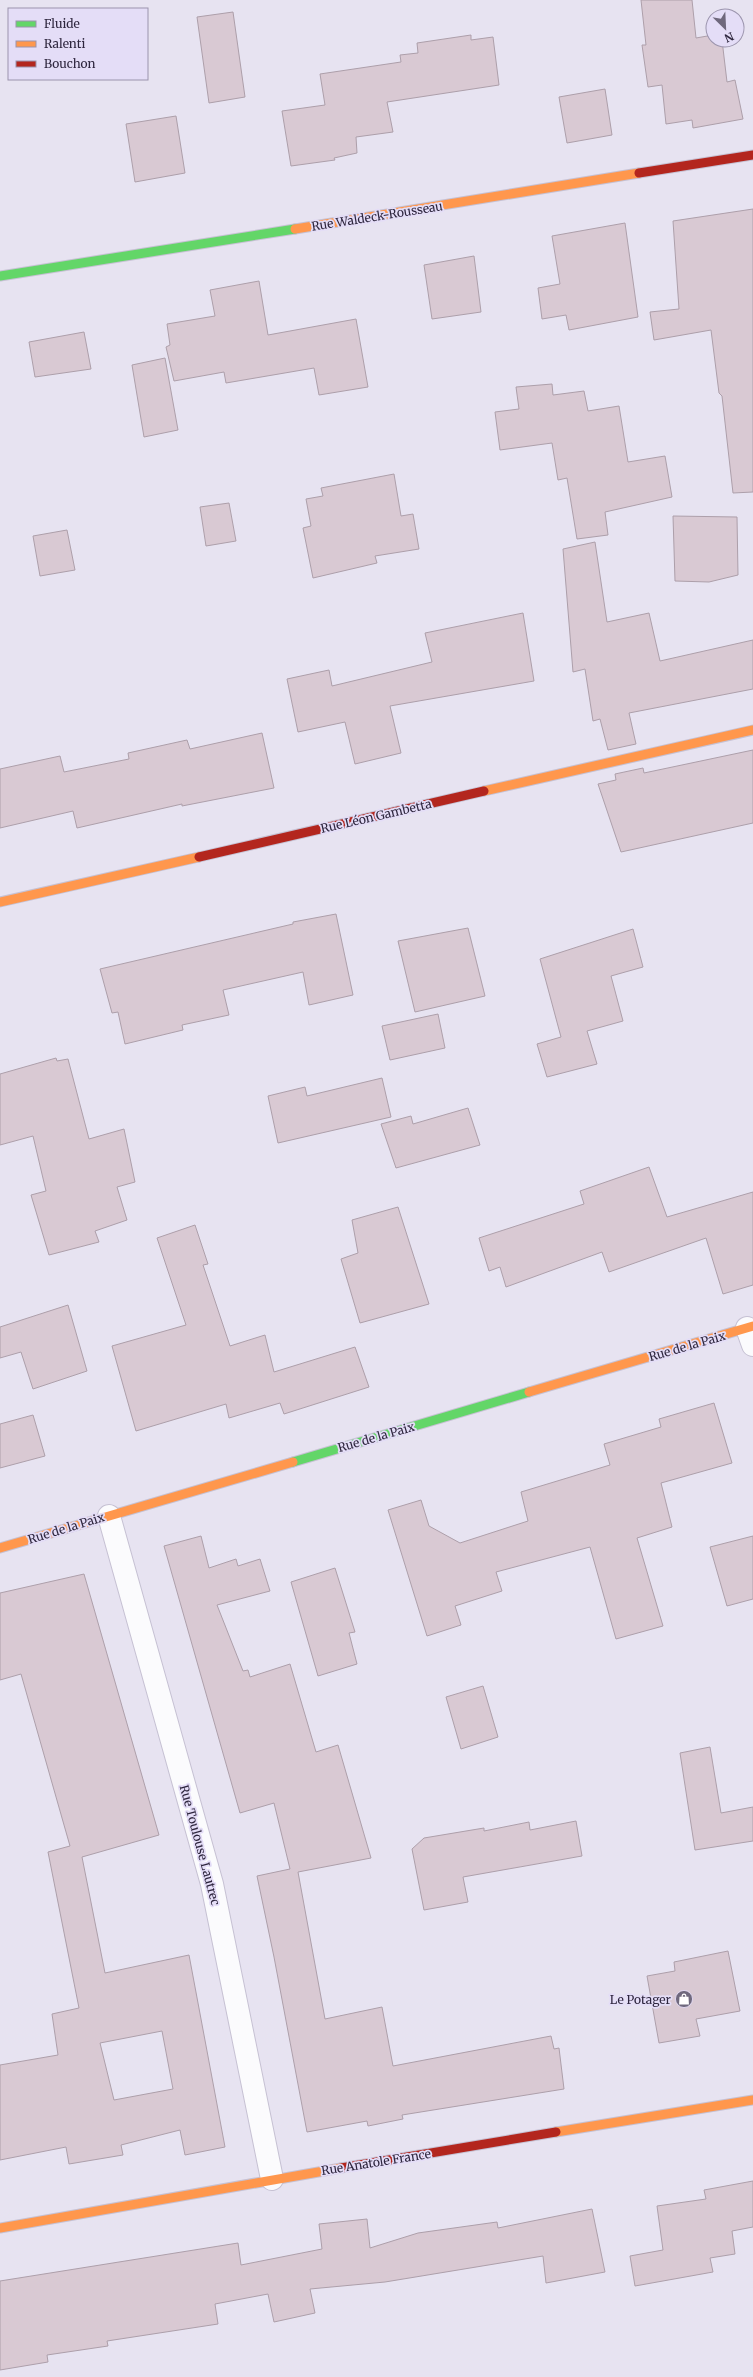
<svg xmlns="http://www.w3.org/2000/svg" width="753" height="2377" viewBox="0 0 753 2377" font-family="Merriweather,serif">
<rect width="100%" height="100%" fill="#e7e3f1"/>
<g fill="#d9c9d3" stroke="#ad9faa" fill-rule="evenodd">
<polygon points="641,0 692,0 696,38 713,35 713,40 722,40 727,82 735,80 743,119 693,128 692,120 666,124 662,85 648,87 642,45 646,45"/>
<polygon points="233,12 245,97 209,103 197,17"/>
<polygon points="471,35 471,40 493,37 499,85 387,102 393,132 356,137 357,153 334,158 335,160 291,166 282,111 325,105 320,74 401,62 400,55 418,53 417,43"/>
<polygon points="605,89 612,135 567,143 559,97"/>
<polygon points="176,116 185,173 135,182 126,124"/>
<polygon points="753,209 753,492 733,493 722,396 719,393 711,330 654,340 650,312 679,309 673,221"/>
<polygon points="625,223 638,317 569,330 566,315 542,319 538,288 560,284 552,236"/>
<polygon points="474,256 481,312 432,319 424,265"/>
<polygon points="259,281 268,335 356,319 368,387 319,395 314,368 226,383 224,372 174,381 166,347 170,345 167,324 215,316 210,290"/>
<polygon points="84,332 91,369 35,377 29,342"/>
<polygon points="165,358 178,430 144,437 132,365"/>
<polygon points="552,384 553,395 584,391 588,411 619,406 628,462 665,456 672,497 605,512 608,535 577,539 567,478 558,480 552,443 500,450 495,412 519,409 516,387"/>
<polygon points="394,474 401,516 413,514 419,549 375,556 377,563 313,578 303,528 311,526 306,499 323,496 321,488"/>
<polygon points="229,503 236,541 206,546 200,507"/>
<polygon points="673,516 737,517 738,575 709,582 675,581"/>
<polygon points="67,530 75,570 40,576 33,536"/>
<polygon points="595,542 607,622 649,613 660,661 753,640 753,689 629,713 636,744 608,750 600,719 593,721 585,669 573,672 563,549"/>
<polygon points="523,613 534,681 390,706 401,753 355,764 345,722 298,732 287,679 329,670 332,686 432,662 425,633"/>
<polygon points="262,733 274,788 182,806 182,804 77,828 73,811 0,828 0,769 60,756 64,772 129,759 128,753 187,740 190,749"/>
<polygon points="753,750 753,823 621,852 598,784 616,780 615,774 643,768 644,773"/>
<polygon points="336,914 353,995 309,1005 303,972 223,990 229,1015 182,1025 183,1030 125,1044 118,1012 112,1013 100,969 293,924 293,922"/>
<polygon points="468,928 485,996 415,1012 398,941"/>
<polygon points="633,929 643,967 611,976 623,1021 587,1031 597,1064 547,1077 537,1044 561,1037 540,959"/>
<polygon points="438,1014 445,1048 390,1060 382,1026"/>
<polygon points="56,1058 57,1061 68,1059 89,1139 124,1129 135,1182 117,1187 127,1220 95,1231 99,1242 49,1255 31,1195 46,1191 33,1136 0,1145 0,1074"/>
<polygon points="382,1078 391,1117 278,1143 268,1096 305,1087 307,1096"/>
<polygon points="468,1108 480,1145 396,1168 381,1124 411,1116 413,1124"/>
<polygon points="649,1167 667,1217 753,1192 753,1285 723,1294 706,1238 609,1272 602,1252 506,1287 500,1267 489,1271 479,1238 584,1204 580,1191"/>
<polygon points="398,1207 429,1304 360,1323 341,1259 358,1253 352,1220"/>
<polygon points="195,1225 208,1264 203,1265 230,1346 265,1335 274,1372 355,1347 369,1387 284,1414 280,1403 229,1418 226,1404 136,1431 112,1346 186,1325 157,1238"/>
<polygon points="68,1305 87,1371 33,1389 21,1352 0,1358 0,1327"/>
<polygon points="714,1403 732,1463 661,1483 672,1527 637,1538 663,1626 616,1639 590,1547 496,1572 502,1591 455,1606 461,1625 427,1636 388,1510 421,1500 429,1526 460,1543 528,1521 521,1492 610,1465 604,1444 661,1427 659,1419"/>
<polygon points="33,1415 45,1456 0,1468 0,1424"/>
<polygon points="201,1536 209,1568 236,1559 238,1566 260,1559 270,1591 217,1605 243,1671 248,1670 250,1677 290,1664 316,1752 338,1745 371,1858 298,1872 325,2019 382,2007 393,2066 551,2036 554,2049 559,2048 564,2089 402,2115 403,2119 368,2126 367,2121 307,2132 274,1957 257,1876 290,1869 274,1803 240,1813 164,1546"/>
<polygon points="753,1536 753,1599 727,1606 710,1547"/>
<polygon points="335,1568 355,1632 349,1633 357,1664 318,1676 291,1582"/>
<path d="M84,1574l75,261 -77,22 23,116 84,-18 36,192 -40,8 -5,-25 -59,15 2,10 -54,9 -3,-17 -66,13v-95l58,-10 -6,-41 27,-6 -31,-156 22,-6 -49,-172 -21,6v-87zM162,2031l11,58 -59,11 -14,-57z"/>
<polygon points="483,1686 498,1737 461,1749 446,1697"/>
<polygon points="710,1747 721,1813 753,1807 753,1841 695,1850 680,1753"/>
<polygon points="576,1821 582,1856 463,1877 468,1902 424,1910 412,1849 424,1838 484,1828 484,1831 529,1822 530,1830"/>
<polygon points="728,1951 740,2011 696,2019 700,2036 659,2043 647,1976 675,1971 674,1962"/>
<polygon points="753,2181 753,2227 732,2231 735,2254 710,2258 713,2272 635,2286 630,2256 663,2250 657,2206 706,2199 704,2190"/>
<polygon points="592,2209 605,2272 546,2283 543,2256 385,2282 310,2289 315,2313 274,2322 268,2294 215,2304 218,2324 107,2341 108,2346 47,2355 48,2362 0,2370 0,2281 238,2243 241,2265 322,2249 319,2224 367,2219 370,2248 418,2233 497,2222 498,2228"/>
</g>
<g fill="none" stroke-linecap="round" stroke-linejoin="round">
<g stroke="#c6c1d3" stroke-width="24">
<g id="street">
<polyline points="747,1328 753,1345"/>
<polyline points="109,1516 212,1884 272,2179"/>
</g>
</g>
<g stroke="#c6c1d3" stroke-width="11">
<g id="fast">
<polyline points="0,276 295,229"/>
<polyline points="293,1462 529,1392"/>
</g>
</g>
<g stroke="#c6c1d3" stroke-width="11">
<g id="slow">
<polyline points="295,229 639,173"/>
<polyline points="484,791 753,730"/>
<polyline points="0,902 199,857"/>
<polyline points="529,1392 753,1326"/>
<polyline points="0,1548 293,1462"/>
<polyline points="556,2132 753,2100"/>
<polyline points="0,2228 341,2168"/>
</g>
</g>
<g stroke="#c6c1d3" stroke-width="11">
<g id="jam">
<polyline points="639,173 753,155"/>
<polyline points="199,857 484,791"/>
<polyline points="341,2168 556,2132"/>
</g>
</g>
<use href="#street" stroke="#fbfbfd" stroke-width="22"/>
<use href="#fast" stroke="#63d668" stroke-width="9"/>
<use href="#slow" stroke="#ff974d" stroke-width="9"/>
<use href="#jam" stroke="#b3261e" stroke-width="9"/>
</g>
<defs>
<g id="shop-disc" transform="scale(0.9)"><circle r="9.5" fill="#6f687d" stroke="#e4ddf7"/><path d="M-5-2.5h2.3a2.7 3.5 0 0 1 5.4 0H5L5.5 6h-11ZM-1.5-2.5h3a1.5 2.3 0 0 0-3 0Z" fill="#fff"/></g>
</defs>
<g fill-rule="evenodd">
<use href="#shop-disc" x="684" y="1999"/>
</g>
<g text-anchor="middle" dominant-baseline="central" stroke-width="3.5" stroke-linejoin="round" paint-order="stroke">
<g font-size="12" fill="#2e263e" stroke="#e4ddf7">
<text transform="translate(377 216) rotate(-9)">Rue Waldeck-Rousseau</text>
<text transform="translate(376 816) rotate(-13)">Rue Léon Gambetta</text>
<text transform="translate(687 1346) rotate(-16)">Rue de la Paix</text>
<text transform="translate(376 1437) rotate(-16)">Rue de la Paix</text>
<text transform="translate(66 1528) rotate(-17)">Rue de la Paix</text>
<text transform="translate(200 1845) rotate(75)">Rue Toulouse Lautrec</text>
<text transform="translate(376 2162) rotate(-9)">Rue Anatole France</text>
</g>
<g font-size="12" fill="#2e263e" stroke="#e4ddf7" text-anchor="end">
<text x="671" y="1999">Le Potager</text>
</g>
</g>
<rect x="8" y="8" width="140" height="72" fill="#e4ddf7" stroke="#9b94ad"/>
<rect x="16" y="21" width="20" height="6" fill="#63d668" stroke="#9b94ad"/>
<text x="44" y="28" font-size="12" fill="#2e263e">Fluide</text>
<rect x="16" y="41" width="20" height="6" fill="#ff974d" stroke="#9b94ad"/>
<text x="44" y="48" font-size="12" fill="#2e263e">Ralenti</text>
<rect x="16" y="61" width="20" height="6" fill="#b3261e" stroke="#9b94ad"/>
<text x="44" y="68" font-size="12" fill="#2e263e">Bouchon</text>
<g transform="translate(725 28) rotate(156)"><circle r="19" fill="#e4ddf7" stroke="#9b94ad"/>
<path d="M0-3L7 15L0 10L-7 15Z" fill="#6f687d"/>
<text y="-6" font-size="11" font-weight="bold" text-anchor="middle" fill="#2e263e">N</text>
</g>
</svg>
